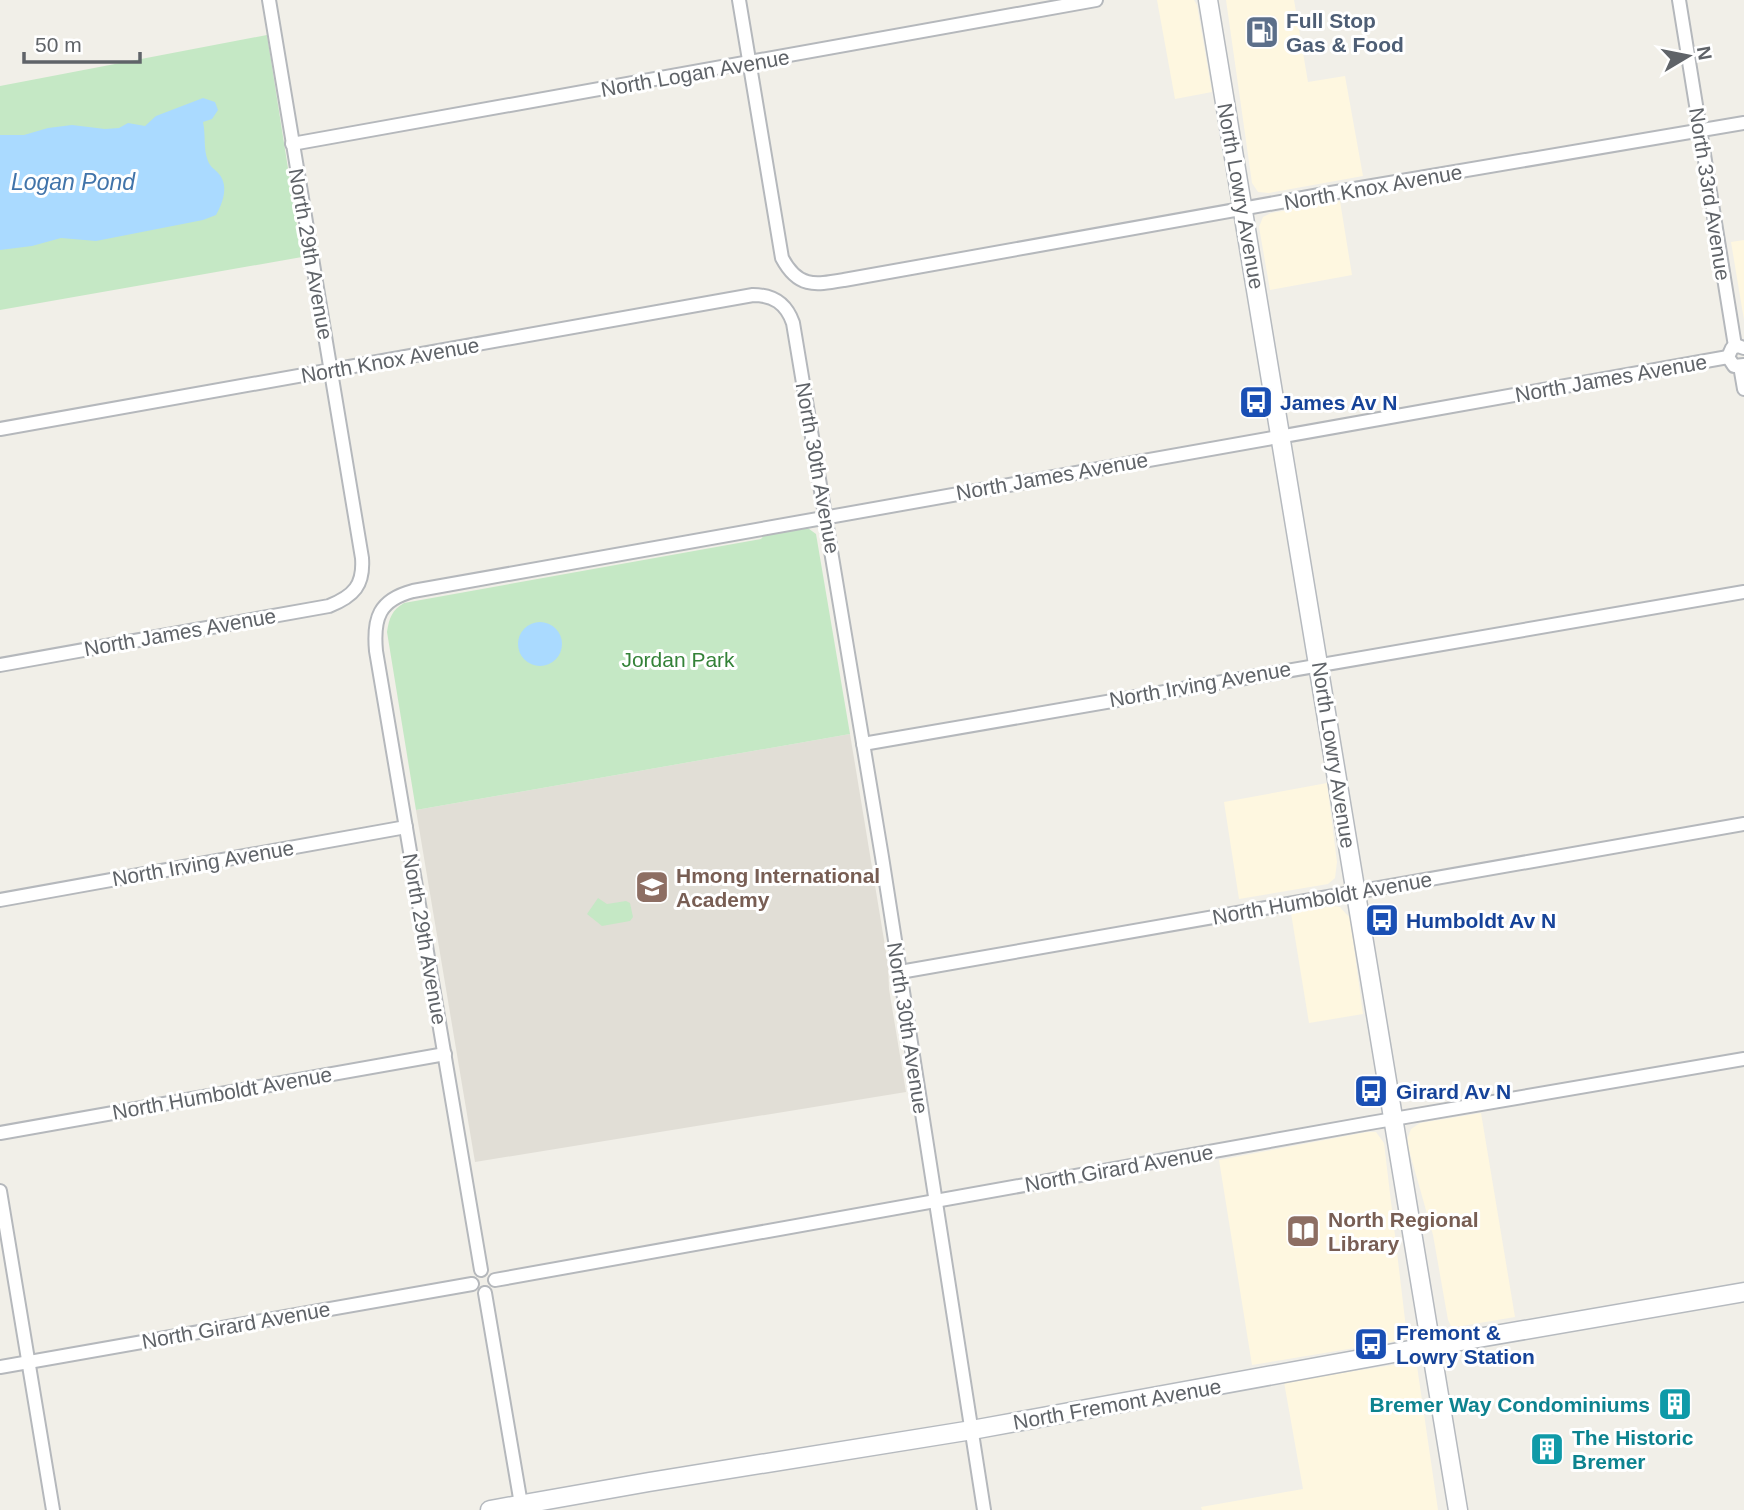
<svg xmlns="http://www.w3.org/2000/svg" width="1744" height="1510" viewBox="0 0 1744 1510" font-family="Helvetica,sans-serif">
<rect width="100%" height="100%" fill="#f1efe8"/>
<g fill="#fef7e0">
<polygon points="1157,0 1194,0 1197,5 1212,92 1175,99"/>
<polygon points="1226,0 1294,0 1308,82 1345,76 1363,176 1269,193 1258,192 1252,183"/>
<polygon points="1340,201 1352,275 1270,290 1259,227 1263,217 1271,213"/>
<polygon points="1744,240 1744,320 1731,242"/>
<polygon points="1327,783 1337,862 1335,878 1328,884 1239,899 1224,802"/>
<polygon points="1333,906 1340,907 1350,918 1363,1014 1309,1023 1291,913"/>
<polygon points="1481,1113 1515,1317 1456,1327 1451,1326 1448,1320 1433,1235 1407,1143 1408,1137 1411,1129 1420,1123"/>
<polygon points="1367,1132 1376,1132 1384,1143 1406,1328 1404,1336 1397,1341 1252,1365 1219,1160"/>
<polygon points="1412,1362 1417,1366 1438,1510 1202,1510 1201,1507 1303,1489 1284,1382"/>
</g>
<polygon fill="#e1ded6" points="850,734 888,964 889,989 906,1092 475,1162 416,810"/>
<g fill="#c5e8c5">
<polygon points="267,35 302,257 0,310 0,86"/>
<path d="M805,526l11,8 34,200 -434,76 -29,-178c2,-14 5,-22 17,-29l357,-64 5,-6z"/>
<polygon points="598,898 607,904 626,901 630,903 633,917 630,921 602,926 587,914"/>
</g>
<g fill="#aadaff">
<path d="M203,98l12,4 3,8 -6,9 -9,3c3,14 0,26 5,39 2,6 7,8 11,13 10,12 4,29 -3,41l-13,5 -107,21 -35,-3 -29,8 -32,4v-115h24l24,-7 24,-3 33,4 14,-1 9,-5 17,3 11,-10z"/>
<circle cx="540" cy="644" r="22"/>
</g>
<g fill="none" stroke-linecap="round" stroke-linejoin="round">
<g stroke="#b5b8bc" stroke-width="16">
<g id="street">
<path d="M739,0l43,258c16,30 32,27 62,22l481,-86 419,-71"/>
<polyline points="1679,0 1735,346"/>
<polyline points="292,144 1096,0"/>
<polyline points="1744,348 1738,346 1732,348 1728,357 1734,366 1744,365"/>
<polyline points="1740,366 1744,389"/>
<path d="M0,429l753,-134c20,0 33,8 40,28l89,534 102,653"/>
<path d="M0,665l329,-59c25,-10 35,-21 33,-48l-93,-558"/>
<polyline points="863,744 1744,592"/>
<polyline points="0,900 406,827"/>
<polyline points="900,972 1744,824"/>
<polyline points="0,1133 445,1054"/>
<polyline points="0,1191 53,1510"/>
<path d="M481,1270l-105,-619c-3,-33 3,-51 37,-60l1315,-234"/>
<polyline points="495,1280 1370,1123 1744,1059"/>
<polyline points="485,1293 522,1510"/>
<polyline points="0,1367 472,1284"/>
</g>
</g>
<g stroke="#b6babf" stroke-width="21">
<g id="secondary">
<polyline points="1208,0 1458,1510"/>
<polyline points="490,1510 649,1482 972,1430 1432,1346 1744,1292"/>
</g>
</g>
<use href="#street" stroke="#fff" stroke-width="12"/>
<use href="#secondary" stroke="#fff" stroke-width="18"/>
</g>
<defs>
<g id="fuel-square" transform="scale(1.75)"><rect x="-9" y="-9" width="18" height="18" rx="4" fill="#5c6f8a" stroke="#fff"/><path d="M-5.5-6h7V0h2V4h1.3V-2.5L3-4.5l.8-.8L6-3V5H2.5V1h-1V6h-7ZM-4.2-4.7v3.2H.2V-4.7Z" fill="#fff"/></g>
<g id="bus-square" transform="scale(1.75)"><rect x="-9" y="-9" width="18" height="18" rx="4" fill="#1a4fb4" stroke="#fff"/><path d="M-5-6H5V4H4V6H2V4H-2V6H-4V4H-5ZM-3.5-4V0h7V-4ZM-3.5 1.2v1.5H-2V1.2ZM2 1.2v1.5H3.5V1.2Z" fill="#fff"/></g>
<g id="school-square" transform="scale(1.75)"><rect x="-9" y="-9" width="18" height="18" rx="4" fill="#8d6e63" stroke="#fff"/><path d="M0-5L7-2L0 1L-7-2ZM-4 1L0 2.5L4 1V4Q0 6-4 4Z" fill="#fff"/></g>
<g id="library-square" transform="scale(1.75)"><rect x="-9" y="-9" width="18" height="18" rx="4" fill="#8d6e63" stroke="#fff"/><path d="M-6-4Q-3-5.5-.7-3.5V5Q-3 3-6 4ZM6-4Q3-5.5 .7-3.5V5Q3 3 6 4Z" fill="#fff"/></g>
<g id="building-square" transform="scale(1.75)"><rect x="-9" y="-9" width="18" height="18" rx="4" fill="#0f9aa8" stroke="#fff"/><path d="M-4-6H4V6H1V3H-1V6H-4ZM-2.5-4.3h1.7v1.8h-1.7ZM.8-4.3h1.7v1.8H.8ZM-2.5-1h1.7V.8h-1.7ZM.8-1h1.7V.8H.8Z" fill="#fff"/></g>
</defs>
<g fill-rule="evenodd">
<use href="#fuel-square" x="1262" y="32"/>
<use href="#bus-square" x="1256" y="402"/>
<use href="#school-square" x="652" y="887"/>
<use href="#bus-square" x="1382" y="920"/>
<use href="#bus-square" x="1371" y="1091"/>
<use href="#library-square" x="1303" y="1231"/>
<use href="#bus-square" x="1371" y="1344"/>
<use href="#building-square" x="1675" y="1404"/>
<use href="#building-square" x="1547" y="1449"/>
</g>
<g text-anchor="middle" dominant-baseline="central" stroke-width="6" stroke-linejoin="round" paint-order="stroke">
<g font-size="21" font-weight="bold" fill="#4e5e75" stroke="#fff" text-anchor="start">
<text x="1286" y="20">Full Stop<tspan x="1286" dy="24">Gas &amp; Food</tspan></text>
</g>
<g font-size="21" fill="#5f6368" stroke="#fff">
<text transform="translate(695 73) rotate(-10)">North Logan Avenue</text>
<text transform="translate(1373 187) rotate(-10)">North Knox Avenue</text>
<text transform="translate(1710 194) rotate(81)">North 33rd Avenue</text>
<text transform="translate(1241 196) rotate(80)">North Lowry Avenue</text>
<text transform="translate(311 254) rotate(80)">North 29th Avenue</text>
<text transform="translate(390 360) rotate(-10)">North Knox Avenue</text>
<text transform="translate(1611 378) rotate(-10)">North James Avenue</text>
<text transform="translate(818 468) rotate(80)">North 30th Avenue</text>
<text transform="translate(1052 476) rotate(-10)">North James Avenue</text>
<text transform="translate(180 632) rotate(-10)">North James Avenue</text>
<text transform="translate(1200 684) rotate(-10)">North Irving Avenue</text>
<text transform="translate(1334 755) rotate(81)">North Lowry Avenue</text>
<text transform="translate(203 863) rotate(-10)">North Irving Avenue</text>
<text transform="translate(1322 898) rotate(-10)">North Humboldt Avenue</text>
<text transform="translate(425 939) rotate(80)">North 29th Avenue</text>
<text transform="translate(908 1028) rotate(81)">North 30th Avenue</text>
<text transform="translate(222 1093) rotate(-10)">North Humboldt Avenue</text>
<text transform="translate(1119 1168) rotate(-10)">North Girard Avenue</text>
<text transform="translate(236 1325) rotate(-10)">North Girard Avenue</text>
<text transform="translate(1117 1404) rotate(-10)">North Fremont Avenue</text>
</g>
<g font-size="21" font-weight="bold" fill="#164399" stroke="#fff" text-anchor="start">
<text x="1280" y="402">James Av N</text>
<text x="1406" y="920">Humboldt Av N</text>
<text x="1396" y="1091">Girard Av N</text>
<text x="1396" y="1332">Fremont &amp;<tspan x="1396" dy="24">Lowry Station</tspan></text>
</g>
<g font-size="21" fill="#348238" stroke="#fff">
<text x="678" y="659">Jordan Park</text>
</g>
<g font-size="21" font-weight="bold" fill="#785e54" stroke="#fff" text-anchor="start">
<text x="676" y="875">Hmong International<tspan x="676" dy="24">Academy</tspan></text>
<text x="1328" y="1219">North Regional<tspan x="1328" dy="24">Library</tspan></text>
</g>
<g font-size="21" font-weight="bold" fill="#0d838f" stroke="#fff" text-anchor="end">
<text x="1650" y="1404">Bremer Way Condominiums</text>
<text x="1572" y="1437" text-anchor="start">The Historic<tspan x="1572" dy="24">Bremer</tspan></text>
</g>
<g font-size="23" font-style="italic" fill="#4174aa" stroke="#fff">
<text x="73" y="182">Logan Pond</text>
</g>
</g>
<g transform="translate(1688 56) rotate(80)" stroke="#ffffff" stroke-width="5" paint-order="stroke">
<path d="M0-5L12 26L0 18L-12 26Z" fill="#5f6368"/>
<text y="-10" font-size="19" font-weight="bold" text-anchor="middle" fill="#5f6368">N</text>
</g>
<path d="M24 52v10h116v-10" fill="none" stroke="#5f6368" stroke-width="3.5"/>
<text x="35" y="52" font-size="21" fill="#5f6368" stroke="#ffffff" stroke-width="5" paint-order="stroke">50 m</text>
</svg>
